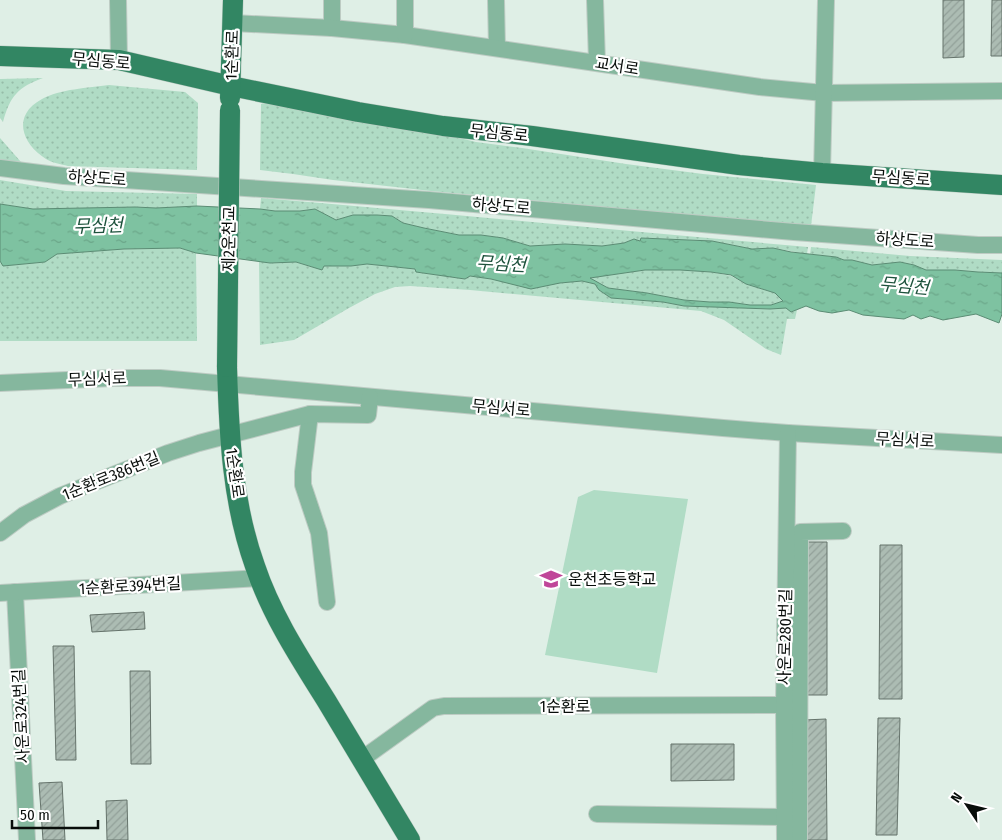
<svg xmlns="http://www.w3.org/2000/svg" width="1002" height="840" viewBox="0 0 1002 840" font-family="'Fira Sans Condensed','Noto Sans KR',sans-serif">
<defs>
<pattern id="grass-dots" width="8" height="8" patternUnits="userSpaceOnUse" patternTransform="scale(1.25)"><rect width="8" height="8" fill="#b0dcc5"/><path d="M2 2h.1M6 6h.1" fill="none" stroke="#96bca8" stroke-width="1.8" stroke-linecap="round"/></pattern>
<pattern id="water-ripples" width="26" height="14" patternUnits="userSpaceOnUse" patternTransform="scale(1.25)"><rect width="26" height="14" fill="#7ec2a1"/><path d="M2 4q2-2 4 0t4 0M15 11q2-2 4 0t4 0" fill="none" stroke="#6ba689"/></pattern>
<pattern id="building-hatch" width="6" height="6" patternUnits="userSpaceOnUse" patternTransform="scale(1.25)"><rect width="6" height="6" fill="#acbcb3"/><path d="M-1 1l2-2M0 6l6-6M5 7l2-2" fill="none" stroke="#92a099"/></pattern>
</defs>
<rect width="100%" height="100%" fill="#dfefe6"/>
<g fill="url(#grass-dots)">
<path d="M43,78c-25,9 -33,18 -40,44l-3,-4v-39z"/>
<path d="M109,85l76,7 13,11 -1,67 -129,-4c-7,-2 -16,-3 -22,-7 -25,-16 -34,-44 -4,-60 18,-10 46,-11 67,-14z"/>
<polygon points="271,102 414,127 476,142 522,148 626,164 703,174 816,185 811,226 431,191 333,180 293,174 260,170 261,104"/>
<polygon points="0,138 21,162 0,160"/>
<polygon points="0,180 66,191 197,194 197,206 156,208 135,207 33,209 0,204"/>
<path d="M261,198c182,15 364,33 547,49l-1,7 -34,-6 -21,1 -40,-8 -70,-3 -1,3 -7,-2 -10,4 -22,3 -37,-2 -35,2 -27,-8 -22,-3h-22l-35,-7 -21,-5 -11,-7 -15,-1h-24l-17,5 -21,-11 -15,2h-25l-15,-2z"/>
<polygon points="811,247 910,256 1002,260 1002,273 978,272 955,270 926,270 914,265 900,262 872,265 852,260 844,260 836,257 810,254"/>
<polygon points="180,248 196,253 197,341 0,341 0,261 3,266 45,262 57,254 124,249"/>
<polygon points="259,261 270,263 296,262 322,270 324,266 351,266 367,264 415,269 416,272 465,279 469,276 491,279 560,283 582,281 595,284 599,290 611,298 663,302 684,306 770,309 786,307 791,312 797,310 795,319 787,319 781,355 766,349 724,320 701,311 470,290 410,286 395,287 375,294 349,308 294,340 260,345"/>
<polygon points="645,270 680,270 711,272 731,276 746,284 775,293 783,301 771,305 750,305 729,302 710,302 684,300 647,293 608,288 589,278"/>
</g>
<polygon fill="#b0dcc5" points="594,490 688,499 657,673 545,655 578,497"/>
<path fill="url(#water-ripples)" stroke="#5b8c74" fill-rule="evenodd" d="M0,204l33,5 102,-2 21,1 41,-2 63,3 15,2h25l15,-2 21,11 17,-5h24l15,1 11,7 21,5 35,7h22l22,3 27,8 35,-2 37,2 22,-3 10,-4 6,2 1,-3 71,3 40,8 21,-1 18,4 45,5 8,3h8l20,5 28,-3 14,3 12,5h29l23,2 24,1v41l-3,9 -23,-9 -33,6 -13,-4 -9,3 -8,-4 -9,4 -41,-4 -14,-5 -17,3 -13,-2 -13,-5 -15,6 -5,-4 -16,1 -86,-3 -21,-4 -52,-4 -12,-8 -4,-6 -13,-3 -22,2 -29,6 -40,-10 -21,-3 -5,3 -49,-7 -1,-3 -48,-5 -16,2h-27l-2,4 -26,-8 -26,1 -74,-10 -16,-5 -56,1 -67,5 -12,8 -42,4 -3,-5zM645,270h35l31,2 20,3 15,9 29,9 8,8 -12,4h-21l-21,-3h-19l-26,-2 -37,-7 -39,-5 -18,-10z"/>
<g fill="url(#building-hatch)" stroke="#65736b">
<polygon points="943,0 964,0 964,57 943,58"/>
<polygon points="992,0 1002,0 1002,56 991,56"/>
<polygon points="806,542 827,542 827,695 805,695"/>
<polygon points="880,545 902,545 902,699 879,699"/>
<polygon points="144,612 145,629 92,632 90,615"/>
<polygon points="53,646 74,646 76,760 56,760"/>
<polygon points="130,671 150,671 151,764 131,764"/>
<polygon points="878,718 900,718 897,835 876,835"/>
<polygon points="826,719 827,840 806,840 804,720"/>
<polygon points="671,744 734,744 734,780 671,781"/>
<polygon points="62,782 65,840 43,840 39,783"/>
<polygon points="127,800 128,840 107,840 106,801"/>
</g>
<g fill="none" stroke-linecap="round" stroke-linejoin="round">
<g stroke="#bdcbc3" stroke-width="18">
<g id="minor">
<polyline points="118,0 119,60"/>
<polyline points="332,0 332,28"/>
<polyline points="496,0 497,48"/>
<polyline points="595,0 597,62"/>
<polyline points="233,23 332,28 405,35 760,87 824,93 1002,91"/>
<polyline points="405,35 405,0"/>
<polyline points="0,168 64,176 429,200 794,232 978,245 1002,245"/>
<polyline points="822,173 826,0"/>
<polyline points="0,383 113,378 160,378 723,428 788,433 1002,445"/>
<polyline points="310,414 303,472 303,485 319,533 327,602"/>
<polyline points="0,533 24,515 60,496 168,453 199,443 310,414 368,415 370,397"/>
<polyline points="15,592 27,840"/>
<polyline points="0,593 259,578"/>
<polyline points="362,759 433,708 444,706 784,705"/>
<polyline points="597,814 785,817"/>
<polyline points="799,838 800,532 843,531"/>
<polyline points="785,840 784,705 788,433"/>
</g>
</g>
<g stroke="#bdcbc3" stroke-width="21">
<g id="major">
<polyline points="0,56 119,60 231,86 358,112 443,126 532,136 739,165 822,173 1002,185"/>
<polyline points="230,98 233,0"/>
<path d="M227,367c2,67 5,135 28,199 16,48 44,91 71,134 28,46 56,93 84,140"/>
</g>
</g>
<use href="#minor" stroke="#85b79e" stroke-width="16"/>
<use href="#major" stroke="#328663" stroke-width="20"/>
<g stroke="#bdcbc3" stroke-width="21" stroke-linecap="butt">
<polyline id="major-bridge" points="227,367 230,110"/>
</g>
<use href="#major-bridge" stroke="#328663" stroke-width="20"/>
</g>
<defs>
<g id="school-bare" transform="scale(1.725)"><path d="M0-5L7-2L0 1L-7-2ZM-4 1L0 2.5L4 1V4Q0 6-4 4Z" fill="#c04699" stroke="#fff" stroke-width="2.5" paint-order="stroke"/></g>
</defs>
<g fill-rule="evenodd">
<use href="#school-bare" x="551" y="579"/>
</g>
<g text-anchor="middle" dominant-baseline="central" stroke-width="4.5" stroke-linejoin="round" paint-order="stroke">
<g font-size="16" fill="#080d0a" stroke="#fff">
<text transform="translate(232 55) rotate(-88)">1순환로</text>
<text transform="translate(101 61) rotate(5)">무심동로</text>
<text transform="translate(617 66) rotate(9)">교서로</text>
<text transform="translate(499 133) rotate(6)">무심동로</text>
<text transform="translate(97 178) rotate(4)">하상도로</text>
<text transform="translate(901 178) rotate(4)">무심동로</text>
<text transform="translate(501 206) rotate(5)">하상도로</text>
<text transform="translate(229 239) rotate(-89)">제2운천교</text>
<text transform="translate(905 240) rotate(4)">하상도로</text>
<text transform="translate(97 379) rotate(-2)">무심서로</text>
<text transform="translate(501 408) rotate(5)">무심서로</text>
<text transform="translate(905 440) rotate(3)">무심서로</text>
<text transform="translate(235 473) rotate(82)">1순환로</text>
<text transform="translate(111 476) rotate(-22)">1순환로386번길</text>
<text transform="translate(130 586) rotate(-3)">1순환로394번길</text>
<text transform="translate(785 637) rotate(-89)">사운로280번길</text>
<text x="565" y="706">1순환로</text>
<text transform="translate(21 716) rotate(-93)">사운로324번길</text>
</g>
<g font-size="16" fill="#080d0a" stroke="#fff" text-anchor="start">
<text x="568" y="579">운천초등학교</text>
</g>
<g font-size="18" font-style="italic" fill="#1d523c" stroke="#fff">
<text transform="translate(98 226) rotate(-2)">무심천</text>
<text transform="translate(501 264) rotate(3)">무심천</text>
<text transform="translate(904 286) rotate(5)">무심천</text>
</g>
</g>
<g transform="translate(967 805) rotate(305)" stroke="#ffffff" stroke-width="4" paint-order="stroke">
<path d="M0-4L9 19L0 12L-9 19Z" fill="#080d0a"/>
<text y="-8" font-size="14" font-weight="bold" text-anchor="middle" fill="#080d0a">N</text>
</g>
<path d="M12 820v8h86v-8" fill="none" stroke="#080d0a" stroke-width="2.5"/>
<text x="20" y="820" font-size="15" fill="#080d0a" stroke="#ffffff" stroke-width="4" paint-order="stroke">50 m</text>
</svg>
